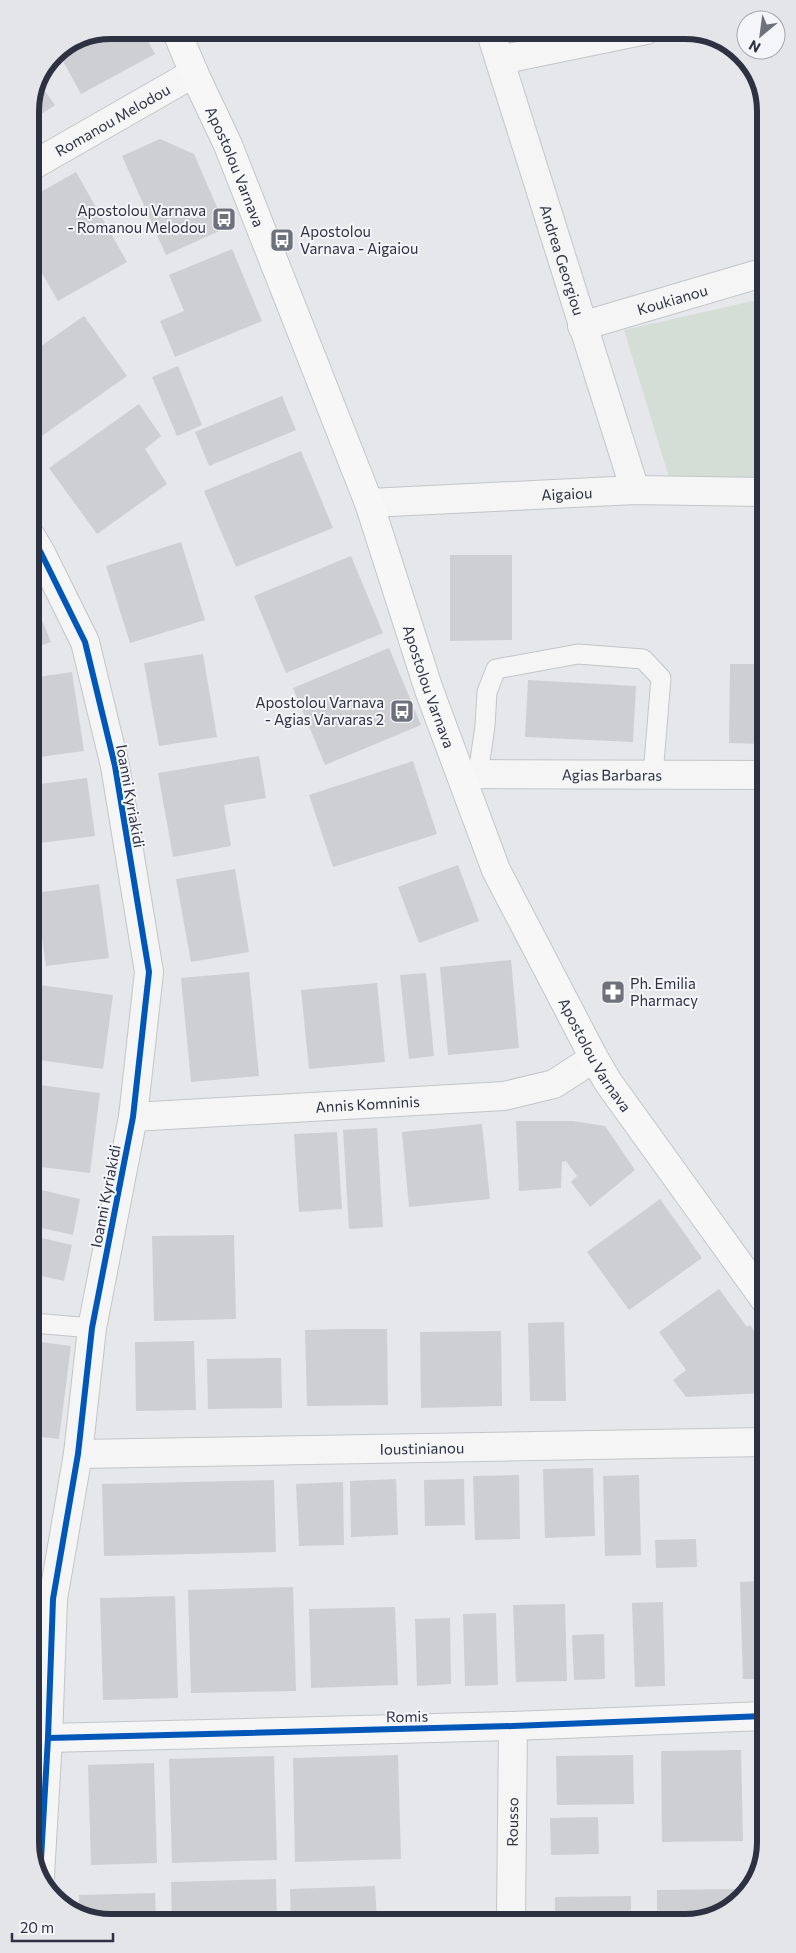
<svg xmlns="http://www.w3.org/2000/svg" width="796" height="1953" viewBox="0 0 796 1953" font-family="Commissioner,sans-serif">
<rect width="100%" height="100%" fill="#e5e7ea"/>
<polygon fill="#d4ddd6" points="762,299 763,480 669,477 624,330"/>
<g fill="#cecfd2">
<polygon points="111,30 142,30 155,54 81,94 58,52"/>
<polygon points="40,84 55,105 30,122 30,106"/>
<polygon points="160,139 194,154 226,228 166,255 122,156"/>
<polygon points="76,172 127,262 58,301 30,252 30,198"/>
<polygon points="232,249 262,321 175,357 160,321 184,311 169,275"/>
<polygon points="31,299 37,308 31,313"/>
<polygon points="84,316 127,376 39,438 31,426 31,353"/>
<polygon points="178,366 202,425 177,436 152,377"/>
<polygon points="282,396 296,430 209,466 195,432"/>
<polygon points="139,404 161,436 145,449 167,484 97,534 49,468"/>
<polygon points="301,451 333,528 236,567 204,491"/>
<polygon points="181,542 205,620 130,643 106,566"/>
<polygon points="450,555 512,555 512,640 450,641"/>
<polygon points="351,556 383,633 286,673 254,596"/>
<polygon points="31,594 51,642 31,649"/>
<polygon points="389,648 421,725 325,765 293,688"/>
<polygon points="203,654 217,737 159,746 144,663"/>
<polygon points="730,664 763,664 763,744 729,743"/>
<polygon points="72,672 84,751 32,758 31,678"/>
<polygon points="528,680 636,686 633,742 525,737"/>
<polygon points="259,756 266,798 224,805 231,846 173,857 158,773"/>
<polygon points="413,761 437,834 333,867 309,795"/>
<polygon points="87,778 95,836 32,844 32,785"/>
<polygon points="458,865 479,921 419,943 398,887"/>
<polygon points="235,869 249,952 191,962 176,879"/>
<polygon points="99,884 109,958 46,966 36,893"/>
<polygon points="511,960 519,1048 448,1055 440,967"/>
<polygon points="249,972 259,1076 191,1082 181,978"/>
<polygon points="426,973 434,1056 409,1059 400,975"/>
<polygon points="377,983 385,1062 309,1069 301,990"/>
<polygon points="32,984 113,995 103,1069 32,1059"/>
<polygon points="32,1084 100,1093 90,1173 33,1166"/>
<polygon points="516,1121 573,1121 605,1126 635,1170 590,1207 571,1182 577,1176 566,1161 562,1162 561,1188 519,1191"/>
<polygon points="482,1124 490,1199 409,1207 402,1132"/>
<polygon points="377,1128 383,1227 349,1229 343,1130"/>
<polygon points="337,1132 342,1209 299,1212 294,1134"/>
<polygon points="33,1188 80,1199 73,1235 33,1226"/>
<polygon points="660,1199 702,1258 629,1310 587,1252"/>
<polygon points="234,1235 236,1319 154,1321 152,1236"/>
<polygon points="33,1236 72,1245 64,1281 33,1274"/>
<polygon points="719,1289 747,1327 750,1325 765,1347 765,1393 686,1397 673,1380 686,1370 659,1332"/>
<polygon points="564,1322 566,1401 530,1401 528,1323"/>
<polygon points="346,1329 387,1329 388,1405 307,1406 305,1330"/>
<polygon points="501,1331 502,1406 421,1408 420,1332"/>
<polygon points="33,1341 71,1346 59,1439 33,1436"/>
<polygon points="194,1341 196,1410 136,1411 135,1342"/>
<polygon points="281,1358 282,1408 208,1409 207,1359"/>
<polygon points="33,1463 40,1464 35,1510 33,1510"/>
<polygon points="593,1468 595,1536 545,1538 543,1469"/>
<polygon points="519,1475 520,1539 475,1540 473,1476"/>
<polygon points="639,1475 641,1555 605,1556 603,1476"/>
<polygon points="396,1479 398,1535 351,1537 350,1481"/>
<polygon points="464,1479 465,1525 425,1526 424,1480"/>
<polygon points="274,1480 276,1552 104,1556 102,1484"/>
<polygon points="343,1482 344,1545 299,1546 296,1484"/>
<polygon points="696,1539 697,1567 656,1568 655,1540"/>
<polygon points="765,1581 766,1679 743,1679 740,1582"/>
<polygon points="293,1587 296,1691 191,1693 188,1590"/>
<polygon points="175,1596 178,1698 103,1700 100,1598"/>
<polygon points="663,1602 665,1686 635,1687 632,1603"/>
<polygon points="565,1604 567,1681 516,1682 513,1605"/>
<polygon points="395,1607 398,1685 311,1688 309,1609"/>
<polygon points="496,1613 498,1685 465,1686 463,1614"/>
<polygon points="450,1618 451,1684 417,1686 415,1619"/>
<polygon points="604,1634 605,1679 574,1680 572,1635"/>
<polygon points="741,1750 743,1841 662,1842 661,1751"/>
<polygon points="398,1755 401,1859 295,1862 293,1758"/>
<polygon points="633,1755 634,1804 557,1805 556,1756"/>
<polygon points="274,1756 277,1860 172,1863 169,1759"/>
<polygon points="154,1763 157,1863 91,1865 88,1765"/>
<polygon points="598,1817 599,1854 551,1855 550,1818"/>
<polygon points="276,1879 277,1922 172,1922 171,1882"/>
<polygon points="375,1886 377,1921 291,1922 290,1889"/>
<polygon points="737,1889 737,1900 711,1919 657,1919 657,1890"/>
<polygon points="155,1893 156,1922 105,1923 79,1913 79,1895"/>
<polygon points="631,1896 631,1919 555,1920 555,1897"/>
</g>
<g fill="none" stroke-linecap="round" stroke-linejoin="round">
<g stroke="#c3c5c8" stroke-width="21">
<g id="lane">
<polyline points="478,774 485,726 487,692 496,669 578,654 643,659 661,678 653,775"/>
<polyline points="33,1323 92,1328"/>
</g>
</g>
<g stroke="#c3c5c8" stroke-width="30">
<g id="street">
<path id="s1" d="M490,30l145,460"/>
<polyline points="500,60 646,30"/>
<path id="s2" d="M30,167l164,-94"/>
<path id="s3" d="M582,326l180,-53"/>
<path id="s4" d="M369,503l266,-13 128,2"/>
<polyline points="31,536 41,553 85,642 115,766 149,972 133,1117 92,1328 78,1454 53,1599 48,1738 40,1876"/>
<path id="s5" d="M461,774l302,1"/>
<path id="s6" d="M133,1117l371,-21 50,-12 40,-26"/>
<path id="s7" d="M78,1454l687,-12"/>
<polyline points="48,1738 513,1726 766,1716"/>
<path id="s8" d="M511,1920l2,-194"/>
</g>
</g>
<g stroke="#c3c5c8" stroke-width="30">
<g id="secondary">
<path id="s9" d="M176,30l18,43 34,72 141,358 60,187 67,180 98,188 14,24 157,218"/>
</g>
</g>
<use href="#lane" stroke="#f5f5f6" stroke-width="19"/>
<use href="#street" stroke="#f5f5f6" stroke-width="28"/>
<use href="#secondary" stroke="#f7f7f8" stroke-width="28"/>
<g stroke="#f4f5f8" stroke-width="9">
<g id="cycleway">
<polyline points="31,536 41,553 85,642 115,766 149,972 133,1117 92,1328 78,1454 53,1599 48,1738 40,1876"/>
<polyline points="48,1738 513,1726 766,1716"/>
</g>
</g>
<use href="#cycleway" stroke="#0057b8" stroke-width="6"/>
</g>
<defs>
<g id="bus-square" transform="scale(1.25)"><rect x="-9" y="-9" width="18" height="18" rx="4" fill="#6d717c" stroke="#f4f5f8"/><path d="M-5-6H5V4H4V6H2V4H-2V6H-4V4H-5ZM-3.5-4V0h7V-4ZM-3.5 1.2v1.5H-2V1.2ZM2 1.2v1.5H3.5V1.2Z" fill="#fff"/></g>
<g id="pharmacy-square" transform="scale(1.25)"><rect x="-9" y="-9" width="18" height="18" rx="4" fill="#6d717c" stroke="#f4f5f8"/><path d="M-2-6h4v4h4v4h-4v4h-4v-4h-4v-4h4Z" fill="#fff"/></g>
</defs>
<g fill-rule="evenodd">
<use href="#bus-square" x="224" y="219"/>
<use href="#bus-square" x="282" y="240"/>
<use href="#bus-square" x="402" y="711"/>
<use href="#pharmacy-square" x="613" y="992"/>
</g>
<g text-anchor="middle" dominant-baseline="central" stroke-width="4" stroke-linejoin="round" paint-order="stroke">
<g font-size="15" fill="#2d3141" stroke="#f4f5f8">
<text stroke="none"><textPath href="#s2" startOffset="95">Romanou Melodou</textPath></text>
<text stroke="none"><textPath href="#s9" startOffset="149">Apostolou Varnava</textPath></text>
<text stroke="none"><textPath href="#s1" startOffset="241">Andrea Georgiou</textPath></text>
<text stroke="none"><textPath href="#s3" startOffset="94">Koukianou</textPath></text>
<text stroke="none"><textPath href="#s4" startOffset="198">Aigaiou</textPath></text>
<text stroke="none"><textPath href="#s9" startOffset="704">Apostolou Varnava</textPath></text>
<text stroke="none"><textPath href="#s5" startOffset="151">Agias Barbaras</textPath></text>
<text transform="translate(131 796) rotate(80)">Ioanni Kyriakidi</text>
<text stroke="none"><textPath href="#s9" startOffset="1109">Apostolou Varnava</textPath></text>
<text stroke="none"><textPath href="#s6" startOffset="235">Annis Komninis</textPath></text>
<text transform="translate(105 1196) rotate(-79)">Ioanni Kyriakidi</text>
<text stroke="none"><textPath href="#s7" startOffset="344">Ioustinianou</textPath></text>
<text transform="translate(407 1716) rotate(-1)">Romis</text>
<text stroke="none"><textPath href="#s8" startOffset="98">Rousso</textPath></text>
</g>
<g font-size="15" fill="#2d3141" stroke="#f4f5f8" text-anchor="end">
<text x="206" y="210">Apostolou Varnava<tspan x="206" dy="17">- Romanou Melodou</tspan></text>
<text x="300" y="231" text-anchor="start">Apostolou<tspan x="300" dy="17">Varnava - Aigaiou</tspan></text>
<text x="384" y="702">Apostolou Varnava<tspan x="384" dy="17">- Agias Varvaras 2</tspan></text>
<text x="630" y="983" text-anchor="start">Ph. Emilia<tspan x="630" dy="17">Pharmacy</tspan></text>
</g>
</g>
<path d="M0 0H796V1953H0ZM111 39H685A72 72 0 0 1 757 111V1842A72 72 0 0 1 685 1914H111A72 72 0 0 1 39 1842V111A72 72 0 0 1 111 39Z" fill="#e4e5e9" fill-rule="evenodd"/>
<path fill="none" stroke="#2d3141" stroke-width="6" d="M111 39H685A72 72 0 0 1 757 111V1842A72 72 0 0 1 685 1914H111A72 72 0 0 1 39 1842V111A72 72 0 0 1 111 39Z"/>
<g transform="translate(761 35) rotate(209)"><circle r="24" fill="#f4f5f8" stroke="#a4a7af"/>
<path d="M0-4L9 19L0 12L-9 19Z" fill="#6d717c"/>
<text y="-8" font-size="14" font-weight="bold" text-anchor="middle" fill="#2d3141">N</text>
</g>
<path d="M12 1933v8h101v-8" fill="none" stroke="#2d3141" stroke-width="2.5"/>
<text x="20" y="1933" font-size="15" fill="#2d3141" stroke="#f4f5f8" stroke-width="4" paint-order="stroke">20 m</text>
</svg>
